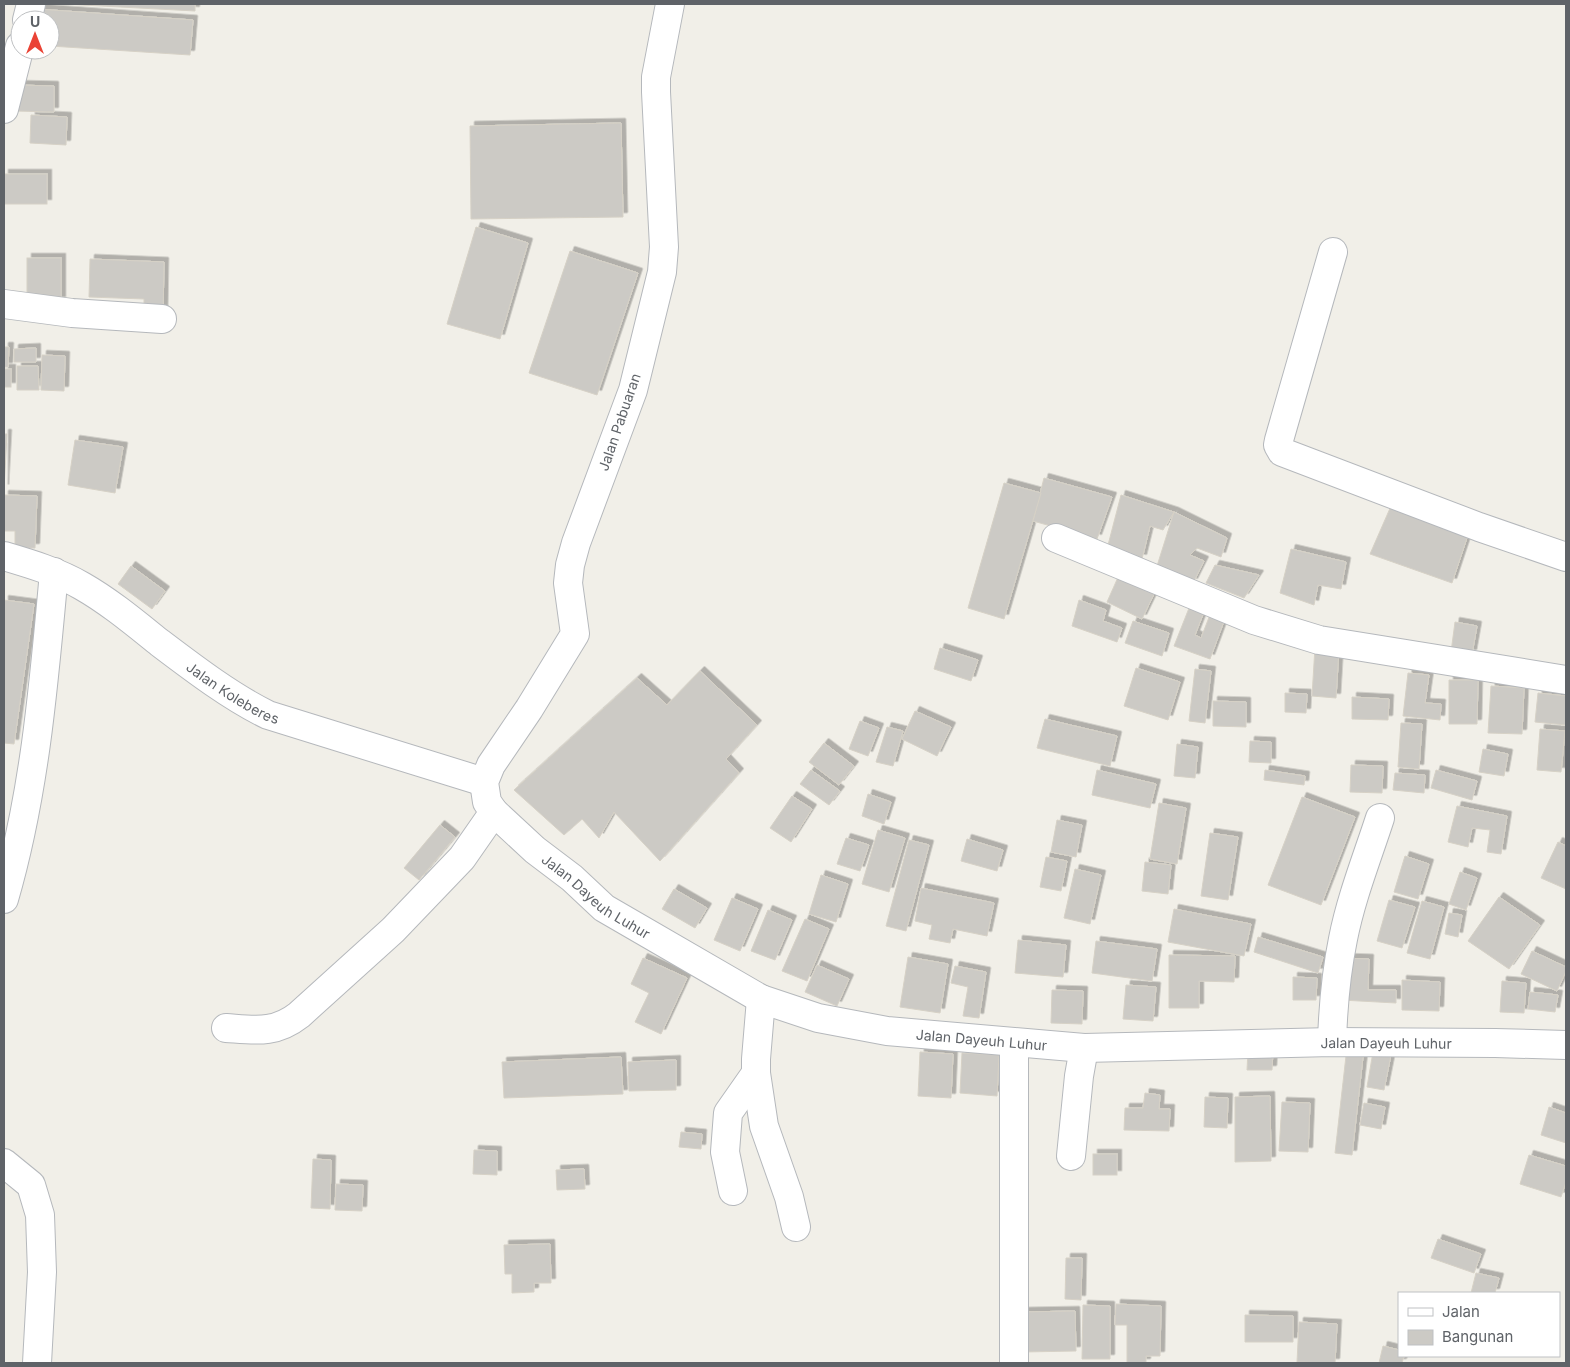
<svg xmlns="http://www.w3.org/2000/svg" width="1570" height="1367" viewBox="0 0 1570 1367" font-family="Inter,sans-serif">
<defs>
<filter id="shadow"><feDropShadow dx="4.5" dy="-4.5" stdDeviation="0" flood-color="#0004"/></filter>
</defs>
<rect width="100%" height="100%" fill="#f1efe8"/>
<g fill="#cccac5" stroke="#d6d1c6" filter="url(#shadow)">
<polygon points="64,4 195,4 195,11"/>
<polygon points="37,9 193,20 190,55 50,46 50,20 37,20"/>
<polygon points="16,85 54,86 54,112 15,111"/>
<polygon points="31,115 67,117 66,145 30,143"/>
<polygon points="621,123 623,217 471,219 470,126"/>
<rect x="4" y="174" width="43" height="30"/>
<polygon points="476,227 528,243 500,339 447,324"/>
<polygon points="570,251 638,273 597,395 529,373"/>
<rect x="27" y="258" width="34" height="43"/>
<polygon points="90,259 164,262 163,315 144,314 144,299 89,297"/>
<polygon points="4,347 9,347 8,367 4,367"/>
<polygon points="36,348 36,362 14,362 14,349"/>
<polygon points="42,355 65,356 64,391 41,390"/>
<polygon points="17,366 38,366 39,390 17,390"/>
<rect x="4" y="369" width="7" height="18"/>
<polygon points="4,434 7,434 4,489"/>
<polygon points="75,440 123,447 115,493 68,485"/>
<polygon points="1044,478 1112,497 1097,539 1033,521"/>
<polygon points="1004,483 1041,493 1004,619 968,608"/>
<polygon points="4,495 37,496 35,548 15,548 15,531 4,531"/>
<polygon points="1121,495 1174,512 1163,530 1150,526 1142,559 1107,549"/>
<polygon points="1391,506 1469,532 1452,583 1370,554"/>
<polygon points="1174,512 1227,538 1221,557 1197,548 1190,555 1204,561 1193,583 1157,566"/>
<polygon points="1291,549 1346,562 1341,589 1318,585 1314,605 1280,593"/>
<polygon points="1215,565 1259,575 1244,598 1206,583"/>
<polygon points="131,566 165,591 152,609 118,584"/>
<polygon points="1119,575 1155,592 1142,619 1107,602"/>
<polygon points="1193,598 1207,604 1195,635 1201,638 1213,607 1227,613 1210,659 1174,646"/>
<polygon points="4,600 34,604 14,744 4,743"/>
<polygon points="1079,600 1106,610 1103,621 1122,628 1117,642 1072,626"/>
<polygon points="1133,621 1169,633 1162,656 1125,643"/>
<polygon points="1455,622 1477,626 1472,654 1451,652"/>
<polygon points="1315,647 1339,648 1336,698 1312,696"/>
<polygon points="940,648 978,660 971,681 934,669"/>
<polygon points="1136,668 1180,682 1168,720 1124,706"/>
<polygon points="1195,669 1211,671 1205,723 1189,721"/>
<polygon points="700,671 757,725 726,759 739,773 660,861 614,812 599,838 582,819 564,835 514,790 637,678 667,705"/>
<polygon points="1408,673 1429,675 1425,703 1441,704 1440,720 1403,716"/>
<polygon points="1449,680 1478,680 1477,724 1449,724"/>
<polygon points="1491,686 1524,688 1522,734 1488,733"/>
<polygon points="1285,693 1307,694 1306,713 1285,712"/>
<polygon points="1538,693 1566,696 1566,725 1535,722"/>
<polygon points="1352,697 1389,699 1388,720 1352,719"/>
<polygon points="1213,701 1246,702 1246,727 1213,726"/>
<polygon points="915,711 951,727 937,756 902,739"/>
<polygon points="1045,719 1117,736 1110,766 1037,748"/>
<polygon points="860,721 879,728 868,756 849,749"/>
<polygon points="1401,723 1422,724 1419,769 1398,767"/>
<polygon points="887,727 903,731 893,766 876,762"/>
<polygon points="1540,729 1565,731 1561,772 1537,770"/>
<polygon points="1250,741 1271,742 1271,763 1249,762"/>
<polygon points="824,743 854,766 839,785 809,762"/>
<polygon points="1177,744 1198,747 1195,778 1174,776"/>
<polygon points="1483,749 1508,754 1504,776 1479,772"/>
<polygon points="1351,765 1383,766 1382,793 1350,792"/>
<polygon points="811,770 840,791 829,805 800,784"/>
<polygon points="1097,770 1156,784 1150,808 1092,795"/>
<polygon points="1265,770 1305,776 1304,785 1264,780"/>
<polygon points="1436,770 1477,781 1472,800 1431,788"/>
<polygon points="1395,773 1425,775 1424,793 1393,790"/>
<polygon points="868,794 891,802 884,824 862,816"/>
<polygon points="792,796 812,809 791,842 770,828"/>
<polygon points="1302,797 1355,817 1321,905 1268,885"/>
<polygon points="1159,803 1186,808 1177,864 1150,859"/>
<polygon points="1457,806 1507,816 1501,854 1487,852 1490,830 1472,828 1468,847 1448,842"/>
<polygon points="1057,820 1082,825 1076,857 1051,852"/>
<polygon points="440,825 455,837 419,880 404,868"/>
<polygon points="878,830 905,838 889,892 862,884"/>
<polygon points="1210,833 1238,837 1228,900 1201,896"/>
<polygon points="846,838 869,845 860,871 837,864"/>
<polygon points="967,839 1003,850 997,871 961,861"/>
<polygon points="909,840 929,845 906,931 886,926"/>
<polygon points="1558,842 1566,846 1566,889 1541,878"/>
<polygon points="1405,856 1429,864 1418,899 1394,892"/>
<polygon points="1046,857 1067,861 1061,891 1040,887"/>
<polygon points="1145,862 1171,865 1168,894 1142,891"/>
<polygon points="1075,869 1101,875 1090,924 1064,918"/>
<polygon points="1460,872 1477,878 1466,910 1449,904"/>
<polygon points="821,875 848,884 836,922 809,914"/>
<polygon points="921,888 994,903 987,936 953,929 950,943 929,939 932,925 915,921"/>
<polygon points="674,889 707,908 695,928 662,909"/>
<polygon points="1499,897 1540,925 1509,969 1468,941"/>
<polygon points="732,898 758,909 740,951 714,940"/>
<polygon points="1389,900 1415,907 1402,948 1377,941"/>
<polygon points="1422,901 1444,907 1430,959 1407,953"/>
<polygon points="1174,909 1251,924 1244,956 1168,942"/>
<polygon points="768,910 792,920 775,960 751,951"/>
<polygon points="1449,913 1462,915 1458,937 1445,934"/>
<polygon points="805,919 829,929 807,981 782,971"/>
<polygon points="1258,937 1323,957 1318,973 1254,952"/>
<polygon points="1018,940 1066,945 1063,977 1015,973"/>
<polygon points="1096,941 1157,949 1152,981 1092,973"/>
<polygon points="1532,951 1566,967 1566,971 1557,991 1521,974"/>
<polygon points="1169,955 1235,956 1234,982 1199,981 1199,1008 1169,1008"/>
<polygon points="908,957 948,964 940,1013 900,1007"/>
<polygon points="643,958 687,978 661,1034 635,1022 649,993 631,984"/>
<polygon points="1342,958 1369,959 1368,990 1396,990 1396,1003 1341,1000"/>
<polygon points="817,965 849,979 837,1006 805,992"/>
<polygon points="955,966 986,972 979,1018 963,1016 968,987 951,983"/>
<polygon points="1293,977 1317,978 1316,1000 1293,1000"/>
<polygon points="1402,980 1440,982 1439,1011 1402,1010"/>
<polygon points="1502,981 1526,983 1524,1013 1500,1012"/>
<polygon points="1126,985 1156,987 1153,1021 1123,1019"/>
<polygon points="1052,990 1083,991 1082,1024 1051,1023"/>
<polygon points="1530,992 1558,995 1555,1012 1528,1009"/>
<polygon points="1374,1046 1392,1050 1384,1090 1367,1087"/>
<polygon points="1347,1047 1364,1048 1352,1155 1335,1153"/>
<polygon points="1248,1050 1273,1050 1272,1070 1247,1070"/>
<polygon points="920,1052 953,1054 951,1098 918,1096"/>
<polygon points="962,1053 999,1055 997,1096 960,1093"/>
<polygon points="621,1057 623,1094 504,1098 502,1062"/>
<polygon points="676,1060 676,1090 629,1091 628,1062"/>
<polygon points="1145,1093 1160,1095 1159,1109 1170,1109 1169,1131 1124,1130 1125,1108 1143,1108"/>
<polygon points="1270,1096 1271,1161 1235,1162 1235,1097"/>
<polygon points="1205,1097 1228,1098 1227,1128 1204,1127"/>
<polygon points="1282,1102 1310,1103 1308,1152 1279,1151"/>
<polygon points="1364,1103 1385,1107 1381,1129 1360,1125"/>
<polygon points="1549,1107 1566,1113 1566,1143 1541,1135"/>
<polygon points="681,1132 702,1134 701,1149 679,1147"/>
<polygon points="474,1150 497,1151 497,1175 473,1174"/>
<rect x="1093" y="1154" width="24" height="21"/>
<polygon points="1529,1155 1566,1166 1566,1182 1561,1197 1520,1184"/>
<polygon points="313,1159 331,1160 330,1209 311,1208"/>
<polygon points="584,1169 585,1189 557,1190 556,1170"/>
<polygon points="336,1184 363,1185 362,1211 335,1210"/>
<polygon points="1438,1239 1481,1254 1474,1273 1431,1258"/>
<polygon points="550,1244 551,1283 534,1283 534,1292 512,1293 512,1274 505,1274 504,1245"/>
<polygon points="1066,1258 1082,1258 1081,1300 1065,1299"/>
<polygon points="1476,1273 1499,1278 1495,1293 1471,1293"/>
<polygon points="1116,1304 1161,1306 1160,1356 1146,1356 1146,1363 1127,1363 1127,1325 1115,1325"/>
<polygon points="1083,1305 1110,1306 1110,1359 1082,1359"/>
<polygon points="1075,1311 1076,1351 1024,1352 1024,1312"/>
<polygon points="1245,1315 1293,1316 1293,1342 1245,1342"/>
<polygon points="1299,1322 1337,1324 1335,1363 1297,1362"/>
<polygon points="1383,1346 1399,1350 1399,1356 1404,1356 1402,1363 1379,1363"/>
</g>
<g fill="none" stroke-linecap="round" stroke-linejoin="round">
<g stroke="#b5b8bc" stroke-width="30">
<g id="minor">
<path id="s1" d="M670,4l-14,73v15l8,155 -2,25 -29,118 -57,153 -6,22 -2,18 7,51 -46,75 -38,56 -7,17 3,20 7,10 41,38 37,28 32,30 157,91 57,19 69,13 197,17 248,-6 163,1 71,2"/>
<polyline points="27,20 31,4"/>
<polyline points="4,109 20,46"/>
<polyline points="1333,252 1279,440 1278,445 1282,452 1479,527 1566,557"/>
<polyline points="4,304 72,313 162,319"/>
<polyline points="1056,538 1254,620 1319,640 1566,680"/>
<path id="s2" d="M4,556c27,8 54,16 78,30 28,16 53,37 78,57 33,25 71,54 108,72l216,67"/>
<path d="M4,899c31,-106 40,-217 50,-327"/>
<polyline points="761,999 756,1059 756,1073 764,1126 789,1197 796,1227"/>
<path d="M226,1028c29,2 49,6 73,-13l94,-85 69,-72 32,-46"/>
<path d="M1332,1042c1,-34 4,-69 11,-103 8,-41 24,-81 37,-121"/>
<polyline points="1014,1043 1014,1363"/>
<polyline points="1071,1156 1079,1076 1084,1048"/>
<polyline points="4,1163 31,1185 40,1215 42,1272 37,1363"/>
<polyline points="733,1191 725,1152 728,1113 756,1073"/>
</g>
</g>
<use href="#minor" stroke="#fff" stroke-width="28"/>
</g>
<g text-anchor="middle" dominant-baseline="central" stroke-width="4" stroke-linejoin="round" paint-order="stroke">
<g font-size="14" fill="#5f6368" stroke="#fff">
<text transform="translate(619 422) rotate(-71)">Jalan Pabuaran</text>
<text stroke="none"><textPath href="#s2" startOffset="269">Jalan Koleberes</textPath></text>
<text stroke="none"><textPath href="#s1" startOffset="986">Jalan Dayeuh Luhur</textPath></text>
<text stroke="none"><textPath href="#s1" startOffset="1406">Jalan Dayeuh Luhur</textPath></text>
<text stroke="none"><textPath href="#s1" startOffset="1811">Jalan Dayeuh Luhur</textPath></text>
</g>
</g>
<rect width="1570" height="1367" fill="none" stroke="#5f6368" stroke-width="10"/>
<rect x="1398" y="1292" width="162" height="65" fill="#ffffff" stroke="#bfc1c3"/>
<rect x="1408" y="1308" width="25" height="8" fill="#ffffff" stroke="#bfc1c3"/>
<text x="1442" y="1317" font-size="15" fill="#5f6368">Jalan</text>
<rect x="1408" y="1330" width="25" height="15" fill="#cccac5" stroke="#bfc1c3"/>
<text x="1442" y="1342" font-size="15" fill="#5f6368">Bangunan</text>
<g transform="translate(35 35)"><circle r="24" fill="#ffffff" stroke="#bfc1c3"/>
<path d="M0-4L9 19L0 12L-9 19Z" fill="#ea4335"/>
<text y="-8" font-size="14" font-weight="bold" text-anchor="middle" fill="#5f6368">U</text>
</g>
</svg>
